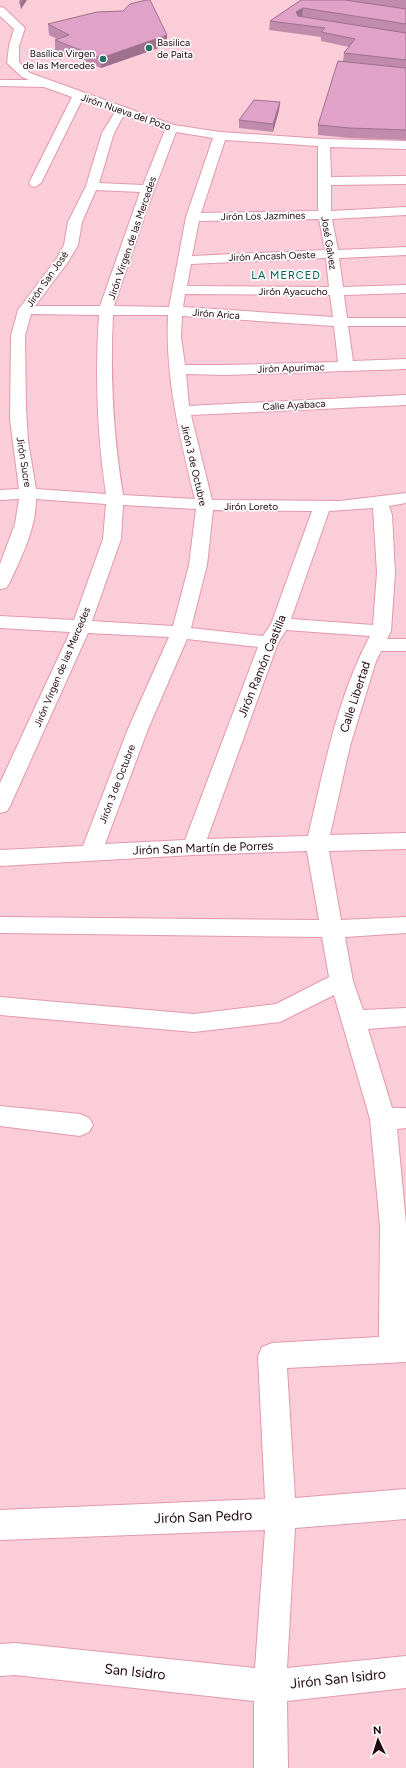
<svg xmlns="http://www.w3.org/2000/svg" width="406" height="1768" viewBox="0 0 406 1768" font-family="Figtree,sans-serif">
<rect width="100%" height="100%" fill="#fbcdd8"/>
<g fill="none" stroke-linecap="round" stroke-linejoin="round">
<g stroke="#e199ac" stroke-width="2">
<g id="street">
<path d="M0,7l4,1 21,20 -6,18v16l11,11 144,52 46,7 104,7 82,2v8l-76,-2 1,30 75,-1v8l-75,1v26l75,-4v8l-74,4 6,31 68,-3v8l-67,3 4,29 63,-2v8l-62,2 3,23h59v8h-58l5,35 53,-2v10l-180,6 -40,-1 3,32 217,-11v10l-215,10 21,85 128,1 66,-8v10l-17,3 3,9 3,58 -4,58 -4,8h19v12h-25l-5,10 -26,85 -20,89 76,-2v16l-77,2 12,69 65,-3v16l-61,4 8,44 10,29 43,-2v18l-38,3 24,79h14v20l-9,1 9,94v139l-119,6 8,130 111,-9v30l-111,9 -8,140 119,-12v32l-119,13 1,67h-34v-67l-239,-26 -15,1v-32l15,-1 240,25 10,-138 -265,10v-30l265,-11 -7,-143 4,-9 10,-4 107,-6 1,-111 -10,-107 -36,-124 -54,27 -86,10 -194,-17v-18l194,17 82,-10 53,-27 -7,-40 -322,-4v-16l319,3 -12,-69 -114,4 -193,11v-16l83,-4 45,-117 41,-92 -81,-4 -78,173 -3,5 -7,2v-30l70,-151 -70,-4v-12l74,4 29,-81 3,-35 -70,-5c0,30 -15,59 -27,85l-3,4 -6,1v-25l15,-40 4,-25 -19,1v-10l19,-1 -9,-70 1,-83 7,-26 39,-52 7,-13 4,-23 18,-36 16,-53 13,-21 -33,-12 -41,83 -6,4 -4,-1 -2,-3 43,-86 -28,-10 -44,-1v-6h29l-7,-3 -15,-14 2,-17 5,-17 -14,-13zM124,115l41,15 -22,55 -44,-2 15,-50zM176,132l37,6 -27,79 -17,90 -55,-1 33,-97zM225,140l93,6v65l-117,2zM96,190l44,2 -40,114h-65l33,-44 10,-17 4,-23zM319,219l6,31 -133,6 7,-35zM326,258l3,29 -142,-1 4,-22zM185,294l145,1 3,22 -150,-10zM31,314l68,1c-4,60 -2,119 7,179l-70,-5 -8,-48 -2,-33 -1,-72zM113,315h55c-3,63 12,123 27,184l-72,-4c-10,-61 -13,-119 -10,-180zM182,316l152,10 4,36 -112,3h-41l-4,-28zM123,505l73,4 -7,56 -16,61 -81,-5 29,-82zM373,508l4,65 -4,52 -82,-6 38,-108zM213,510l99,1 -41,113 -8,12 -72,-8 16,-63zM286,630l84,6c-33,61 -46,133 -62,200l-101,3 71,-196zM187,639l71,8 -73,193 -80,4 43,-115z"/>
<polygon points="0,1106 80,1114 89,1118 93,1125 89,1132 80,1136 0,1126"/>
</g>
</g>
<use href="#street" fill="#fff" fill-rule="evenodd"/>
</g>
<g fill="#c18bac">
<polygon points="301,0 406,0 406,140 350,138 318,135 318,125 343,61 344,53 349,47 321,41 321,37 269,30 270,21"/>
<polygon points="48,24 167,45 101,68 55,50 55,40 57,39 49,35"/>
<polygon points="280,102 279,110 273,132 239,128 239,120"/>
</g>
<g fill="#9d718c">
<polygon points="23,0 27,0 21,9 20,4"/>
<polygon points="303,8 302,17 296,21 296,12"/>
<polygon points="167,35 167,45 101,68 101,58"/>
<polygon points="280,102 279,110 273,132 273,124"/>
</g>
<g fill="#e0a2c8" stroke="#9d718c">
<polygon points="20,0 23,0 20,4"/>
<polygon points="146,0 150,0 167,35 101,58 55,40 69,35 48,24 97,12 123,11 130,4"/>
<polygon points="301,0 345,0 406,9 406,24 303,8 296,12 298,16 406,33 406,60 344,53 355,39 321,32 325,28 270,21"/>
<polygon points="338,61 406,68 406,130 350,128 318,125"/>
<polygon points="254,100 280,102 273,124 239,120"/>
</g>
<g fill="#2a7066" stroke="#fcfcfc" stroke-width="1.5">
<circle cx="149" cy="48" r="4"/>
<circle cx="103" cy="59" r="4"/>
</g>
<g text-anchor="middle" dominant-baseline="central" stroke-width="3.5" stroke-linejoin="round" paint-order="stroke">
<g font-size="10" fill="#210810" stroke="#fcfcfc" text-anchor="start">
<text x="157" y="42">Basilica<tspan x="157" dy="12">de Paita</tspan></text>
<text x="95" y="53" text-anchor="end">Basílica Virgen<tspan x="95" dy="12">de las Mercedes</tspan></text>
</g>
<g font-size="10" fill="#210810" stroke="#fcfcfc">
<text transform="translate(126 112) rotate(19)">Jirón Nueva del Pozo</text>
<text transform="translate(263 216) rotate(-1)">Jirón Los Jazmines</text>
<text transform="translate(132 238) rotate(-71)">Jirón Virgen de las Mercedes</text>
<text transform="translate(329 243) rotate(81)">José Galvez</text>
<text transform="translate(272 256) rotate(-2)">Jirón Ancash Oeste</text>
<text transform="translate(47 279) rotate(-55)">Jirón San José</text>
<text x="293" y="291">Jirón Ayacucho</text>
<text transform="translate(216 314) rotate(4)">Jirón Arica</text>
<text transform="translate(291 368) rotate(-2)">Jirón Apurímac</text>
<text transform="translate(294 405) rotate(-3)">Calle Ayabaca</text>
<text transform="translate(24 462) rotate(81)">Jirón Sucre</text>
<text transform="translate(194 465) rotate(77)">Jirón 3 de Octubre</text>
<text x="251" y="506">Jirón Loreto</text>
<text transform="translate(62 667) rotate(-67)">Jirón Virgen de las Mercedes</text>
<text transform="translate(117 784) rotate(-69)">Jirón 3 de Octubre</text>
</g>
<g font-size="11" letter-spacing="1" fill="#006358" stroke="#fcfcfc">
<text x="286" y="275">LA MERCED</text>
</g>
<g font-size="12" fill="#210810" stroke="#fcfcfc">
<text transform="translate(262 666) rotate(-68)">Jirón Ramón Castilla</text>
<text transform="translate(355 697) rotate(-72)">Calle Libertad</text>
<text transform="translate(203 848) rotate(-2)">Jirón San Martín de Porres</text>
</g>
<g font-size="14" fill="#210810" stroke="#fcfcfc">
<text transform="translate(203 1517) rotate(-2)">Jirón San Pedro</text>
<text transform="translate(135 1672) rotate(6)">San Isidro</text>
<text transform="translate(338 1679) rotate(-6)">Jirón San Isidro</text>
</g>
</g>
<g transform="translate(378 1740) rotate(356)" stroke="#fcfcfc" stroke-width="3" paint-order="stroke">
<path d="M0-3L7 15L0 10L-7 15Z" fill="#210810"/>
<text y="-6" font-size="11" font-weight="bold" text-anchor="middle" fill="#210810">N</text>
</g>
</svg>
